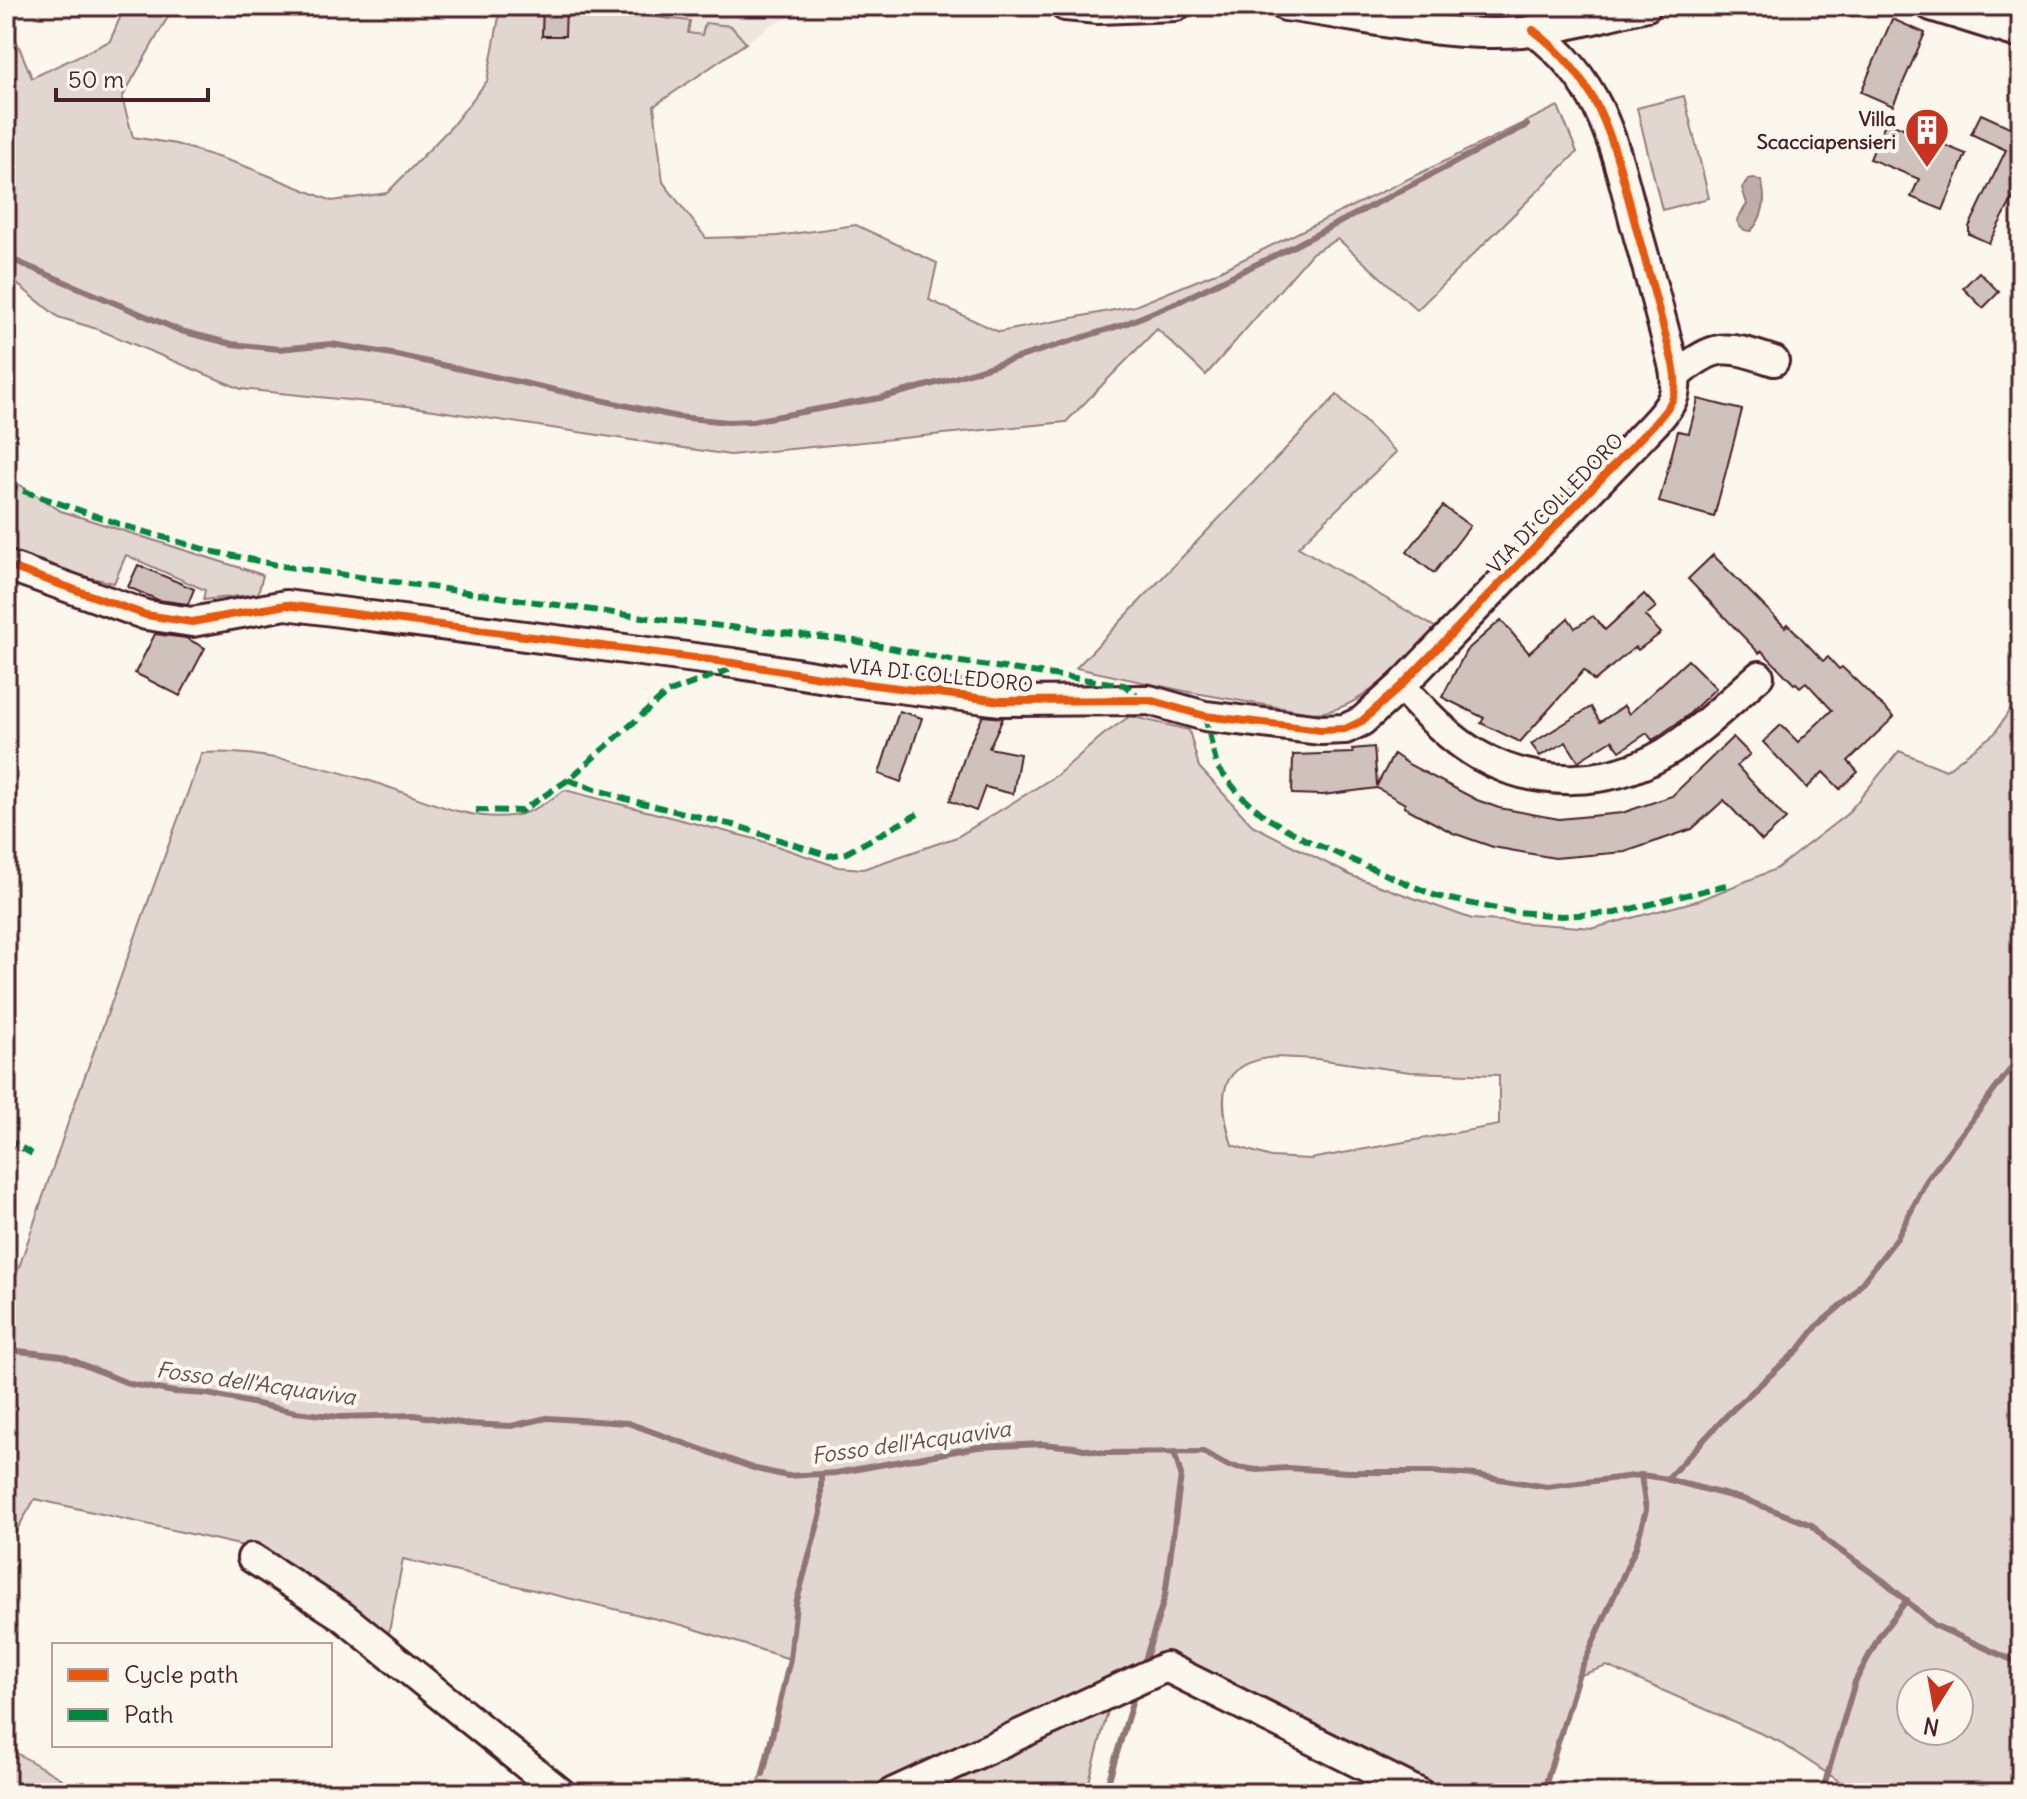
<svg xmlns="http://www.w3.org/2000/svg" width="2027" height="1799" viewBox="0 0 2027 1799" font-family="Delius,sans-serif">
<rect width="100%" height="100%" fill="#fbf7ec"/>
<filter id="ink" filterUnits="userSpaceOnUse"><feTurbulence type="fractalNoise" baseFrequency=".0125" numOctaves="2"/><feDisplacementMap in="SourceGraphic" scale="16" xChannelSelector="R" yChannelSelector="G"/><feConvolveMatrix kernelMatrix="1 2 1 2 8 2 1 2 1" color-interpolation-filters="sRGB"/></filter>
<g filter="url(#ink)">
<polygon fill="#eee7de" points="543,6 823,6 773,24 746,43 731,26 703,35 688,33 689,22 565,36 542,36"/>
<g fill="#e2d7d0" stroke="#967b7e" stroke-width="2" fill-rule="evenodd">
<polygon points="125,6 174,6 122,98 133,137 176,144 242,165 332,201 387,193 451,127 487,81 501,6 543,6 542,36 566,7 690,21 688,33 702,35 705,23 731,26 746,43 654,106 663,182 706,238 777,236 856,225 937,263 929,300 999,332 1135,306 1213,274 1558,106 1577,152 1417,310 1338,239 1312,253 1206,375 1157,329 1066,422 730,455 407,406 241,389 97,329 58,317 6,275 6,16 32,78 110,41"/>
<polygon points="1684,96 1709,198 1662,210 1637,108"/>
<path d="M1337,395l59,57 -98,95 140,82c-36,32 -76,84 -126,84l-123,-21 -113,-24z"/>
<polygon points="6,476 61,511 263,575 258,594 203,600 205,590 126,555 114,583 6,559"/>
<path d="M2021,692v1101h-164l-79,-52 -171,-75 -29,10 -35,117h-105l-273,-133 -49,21 -30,112h-330l34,-134 -108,-34 -279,-66 -15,78 -131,-88 -222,-50 -29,49v-253l10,-19 54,-159 132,-364c55,-3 115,12 168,28 44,13 94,41 141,35 21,-2 37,-15 54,-26l194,50 79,27 25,2 94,-32 100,-62 46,-40 27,-19 59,14 10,37 53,58 100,51 120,43 122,9 106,-28 76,-31 71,-55 52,-63 47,19 49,-37zM1275,1057l42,2 93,13 89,3v50l-189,34 -39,-2 -39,-12c-14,-47 -16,-82 43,-88zM1911,1683h48v48h-48z"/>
<polygon points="6,1747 86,1793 6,1793"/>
</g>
<path fill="#bfadaa" stroke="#907477" stroke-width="2" d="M1754,178l7,3c6,17 3,36 -10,50 -8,0 -12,-3 -14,-11l10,-16 -5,-16 6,-9z"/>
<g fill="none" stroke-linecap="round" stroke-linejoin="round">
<g stroke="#907477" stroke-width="6">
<polyline points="6,257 181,331 232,344 279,349 331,344 392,354 678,417 728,422 752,421 880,398 944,381 1125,324 1180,301 1290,248 1527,125"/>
<polyline points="6,1355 18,1351 62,1356 130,1384 174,1392 208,1394 295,1412 340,1417 414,1415 467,1424 511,1426 547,1418 628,1423 756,1469 788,1476 836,1473 978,1447 1042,1444 1074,1447 1104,1453 1203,1452 1229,1466 1257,1470 1288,1468 1348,1472 1431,1472 1476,1475 1547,1487 1641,1475 1662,1478 1746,1500 1812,1525 1828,1542 1885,1582 1934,1625 2021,1664"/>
<polyline points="1667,1479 1728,1414 1799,1349 1818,1325 1850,1298 1897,1238 1927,1180 2021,1055"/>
<polyline points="1143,1667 1165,1596 1181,1475 1174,1452"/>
<polyline points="763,1774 790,1659 796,1604 821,1513 821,1474"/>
<polyline points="1105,1793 1135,1693"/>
<polyline points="1543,1793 1578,1676 1636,1547 1646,1510 1641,1475"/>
<polyline points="1822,1793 1855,1682 1880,1635 1907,1600"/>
</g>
</g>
<g fill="#cfc2bc" stroke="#4a1f2b" stroke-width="2">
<polygon points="543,6 566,6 565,36 542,36"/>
<polygon points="1892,19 1925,33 1893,106 1861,92"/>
<polygon points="1981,114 2016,130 2021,119 2021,183 1989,243 1969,234 1969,227 2006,150 1971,134"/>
<polygon points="1886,121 1966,154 1943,210 1911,197 1919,179 1870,159"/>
<polygon points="1979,272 1999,292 1983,308 1963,288"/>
<polygon points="1698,399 1742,410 1714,517 1659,502 1678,431 1689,433"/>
<polygon points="1443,506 1470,526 1434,573 1407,552"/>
<polygon points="1713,555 1785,627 1788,624 1823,661 1828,657 1839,669 1842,667 1894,717 1848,761 1858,772 1840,789 1823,772 1807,788 1763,742 1781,725 1798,742 1832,710 1806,682 1800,687 1796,683 1794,684 1762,651 1759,653 1688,579"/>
<polygon points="138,565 194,589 188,604 158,600 128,587"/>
<polygon points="1644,594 1656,607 1645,616 1661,633 1638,650 1635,647 1594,681 1584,670 1520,742 1481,723 1484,718 1442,697 1466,651 1501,620 1529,653 1568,618 1575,628 1593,616 1605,630"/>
<polygon points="155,634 186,638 205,648 180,696 135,673"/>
<polygon points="1688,660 1716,688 1687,716 1656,738 1652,740 1647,733 1620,751 1612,740 1578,761 1566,742 1540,756 1531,744 1591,707 1600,722 1624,706 1629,714"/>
<polygon points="899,711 922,718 901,782 879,774"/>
<polygon points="983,716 1003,718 989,748 1020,754 1013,794 985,787 976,811 950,801 967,749"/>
<polygon points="1733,737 1750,754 1737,766 1786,819 1762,841 1724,800 1692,829 1625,852 1555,858 1493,847 1453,833 1404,807 1405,804 1377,788 1323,795 1292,794 1293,755 1353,753 1352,749 1374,747 1377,785 1394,754 1410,765 1477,800 1499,808 1559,819 1622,813 1672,796"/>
</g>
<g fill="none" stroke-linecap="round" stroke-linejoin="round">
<g stroke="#4a1f2b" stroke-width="34">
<g id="minor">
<polyline points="1065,6 1098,9 1176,6"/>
<path d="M1285,6c79,10 156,32 237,26 42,-4 84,-17 125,-26"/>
<polyline points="1931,6 2021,34"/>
<path d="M1676,375c42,-33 49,-30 98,-14"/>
<path d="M8,566l138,49 46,7 94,-17 447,58 118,19 150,19 148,-1 56,16 116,14 24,-1 17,-8 39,-35 251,-260c20,-21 28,-32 21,-62 -12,-46 -24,-91 -37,-137 -22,-81 -32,-143 -103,-197"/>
<path d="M1401,686c23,25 47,52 77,69 57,33 130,32 187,-2 34,-21 64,-51 94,-77"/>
<polyline points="252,1558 342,1616 561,1793"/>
<polyline points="892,1793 1166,1667 1419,1793"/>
</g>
</g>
<use href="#minor" stroke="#fbf7ec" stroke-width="28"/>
<g stroke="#00873e" stroke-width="6" stroke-dasharray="12 6" stroke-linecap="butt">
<polyline points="6,485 125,526 210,551 282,566 649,618 855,641 961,662 1124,685 1135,693 1138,699"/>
<polyline points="1205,716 1217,767 1240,795 1267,818 1306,840 1436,896 1506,911 1561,916 1615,913 1726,885"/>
<polyline points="568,780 629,800 737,826 829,856 846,853 918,814"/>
<polyline points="476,810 521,811 568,780 667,693 736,667"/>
<polyline points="6,1139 36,1156"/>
</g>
<g stroke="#fbf7ec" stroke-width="13">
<g id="cycleway">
<polyline points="1065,6 1098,9 1176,6"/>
<path d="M8,566l138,49 46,7 94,-17 447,58 118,19 150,19 148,-1 56,16 116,14 24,-1 17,-8 39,-35 251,-260c20,-21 28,-32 21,-62 -12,-46 -24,-91 -37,-137 -22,-81 -32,-143 -103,-197"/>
</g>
</g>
<use href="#cycleway" stroke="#e8590c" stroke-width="8"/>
</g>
</g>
<defs>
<g id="building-pin" transform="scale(2.3)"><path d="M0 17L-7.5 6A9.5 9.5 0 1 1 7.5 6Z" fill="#c8321e" stroke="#fbf7ec"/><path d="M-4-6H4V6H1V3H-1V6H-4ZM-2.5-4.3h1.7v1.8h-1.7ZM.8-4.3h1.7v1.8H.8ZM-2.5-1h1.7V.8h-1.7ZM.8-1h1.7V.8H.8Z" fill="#fff"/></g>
</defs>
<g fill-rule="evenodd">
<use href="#building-pin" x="1927" y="130"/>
</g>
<g text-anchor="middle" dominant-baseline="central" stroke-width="8" stroke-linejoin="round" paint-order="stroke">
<g font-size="20" font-weight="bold" fill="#4a1f2b" stroke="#fbf7ec" text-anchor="end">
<text x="1896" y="118">Villa<tspan x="1896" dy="23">Scacciapensieri</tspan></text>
</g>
<g font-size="20" fill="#4a1f2b" stroke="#fbf7ec">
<text transform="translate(1555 503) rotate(-46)">VIA DI COLLEDORO</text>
<text transform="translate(941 675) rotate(6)">VIA DI COLLEDORO</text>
</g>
<g font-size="22" font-style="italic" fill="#6d4a51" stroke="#fbf7ec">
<text transform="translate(256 1383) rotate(8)">Fosso dell'Acquaviva</text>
<text transform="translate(911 1442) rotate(-8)">Fosso dell'Acquaviva</text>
</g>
</g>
<rect width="2027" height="1799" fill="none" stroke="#fbf7ec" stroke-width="32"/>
<rect x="16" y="16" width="1995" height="1767" fill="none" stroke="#4a1f2b" stroke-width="3" filter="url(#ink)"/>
<rect x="52" y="1643" width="280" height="104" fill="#fbf7ec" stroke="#b4a19f" stroke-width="2"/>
<rect x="68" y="1669" width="40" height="12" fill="#e8590c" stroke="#b4a19f" stroke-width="2"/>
<text x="124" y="1683" font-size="24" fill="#4a1f2b">Cycle path</text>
<rect x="68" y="1709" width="40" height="12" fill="#00873e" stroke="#b4a19f" stroke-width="2"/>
<text x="124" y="1723" font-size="24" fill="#4a1f2b">Path</text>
<g transform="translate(1935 1707) rotate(191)"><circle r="38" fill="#fbf7ec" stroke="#b4a19f" stroke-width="2"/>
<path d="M0-6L14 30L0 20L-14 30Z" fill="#c8321e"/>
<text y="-12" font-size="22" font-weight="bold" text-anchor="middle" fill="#4a1f2b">N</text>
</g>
<path d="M56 88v12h152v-12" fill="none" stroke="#4a1f2b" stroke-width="4"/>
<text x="68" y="88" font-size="24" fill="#4a1f2b" stroke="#fbf7ec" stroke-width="6" paint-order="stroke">50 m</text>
</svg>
